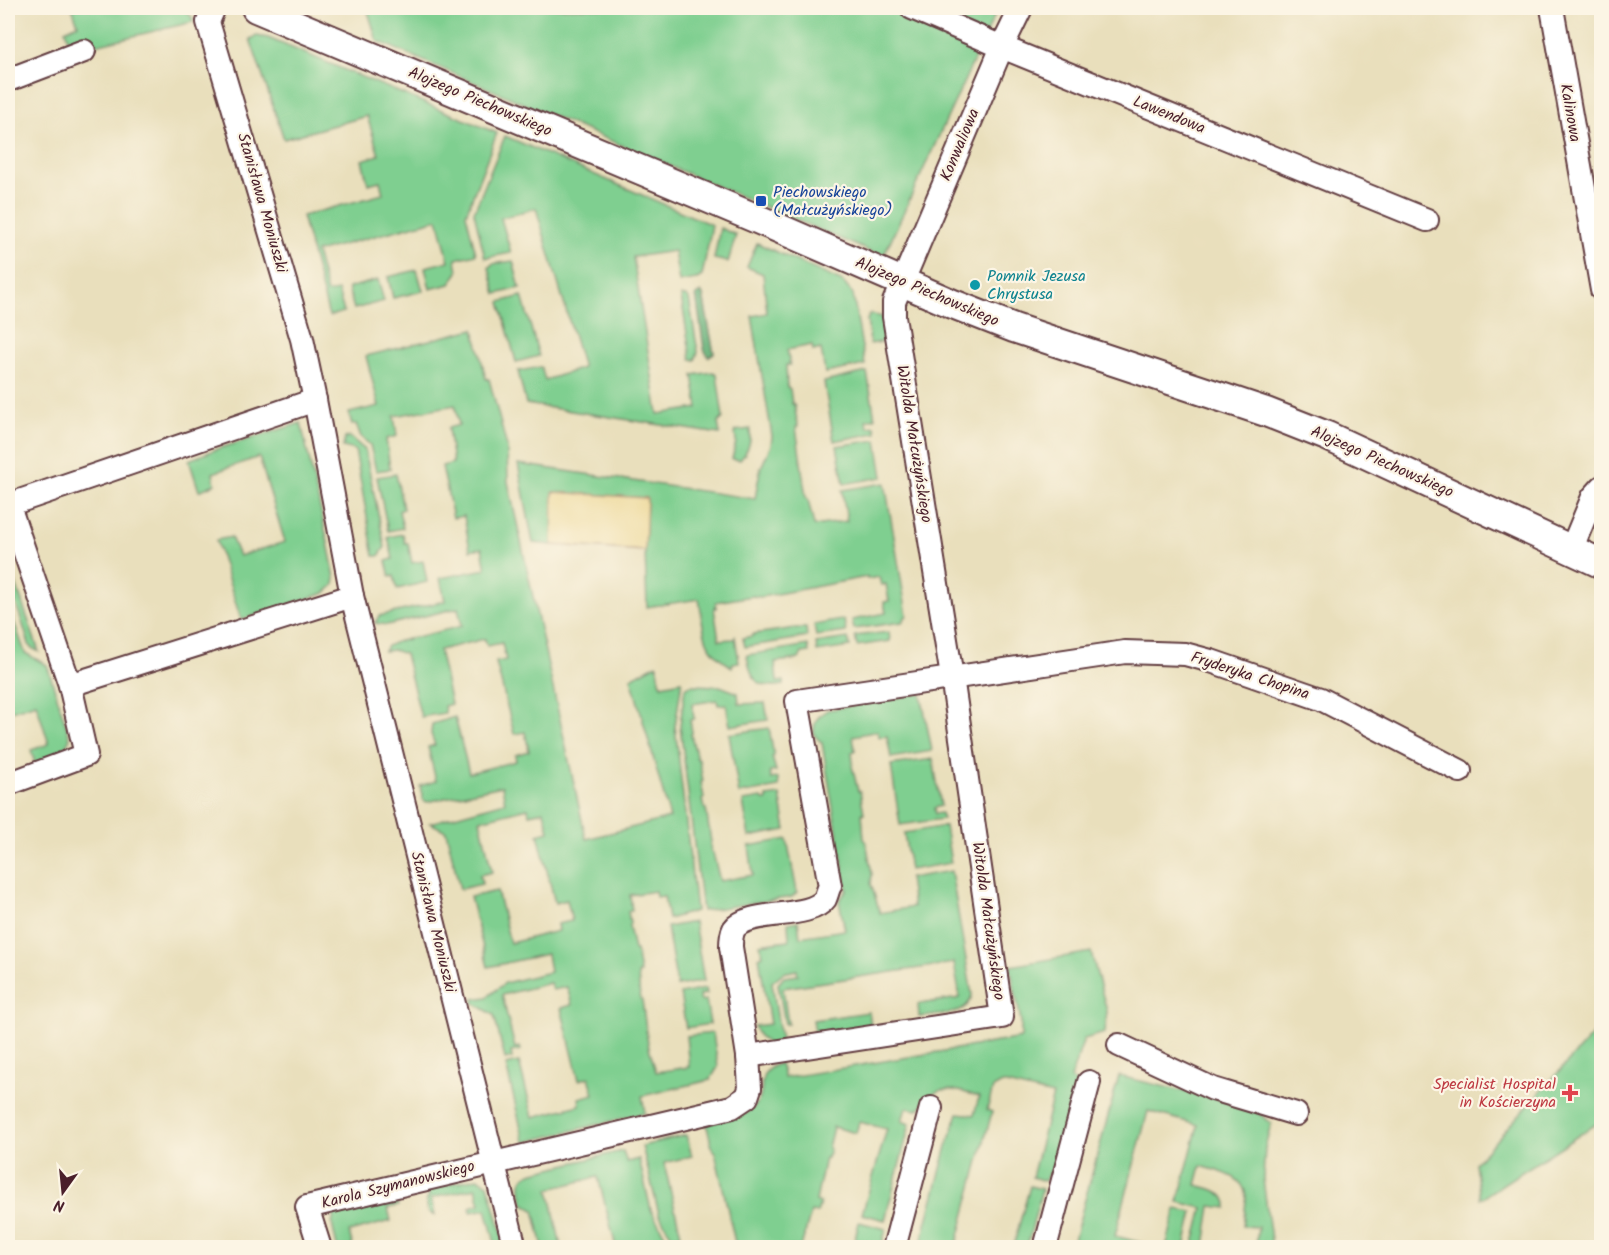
<svg xmlns="http://www.w3.org/2000/svg" width="1609" height="1255" viewBox="0 0 1609 1255" font-family="Kalam,sans-serif">
<rect width="100%" height="100%" fill="#fcf5e5"/>
<filter id="ink" filterUnits="userSpaceOnUse"><feTurbulence type="fractalNoise" baseFrequency=".0167" numOctaves="2"/><feDisplacementMap in="SourceGraphic" scale="12" xChannelSelector="R" yChannelSelector="G"/><feConvolveMatrix kernelMatrix="1 2 1 2 8 2 1 2 1" color-interpolation-filters="sRGB"/></filter>
<filter id="wash" filterUnits="userSpaceOnUse"><feTurbulence type="fractalNoise" baseFrequency=".008" numOctaves="4" result="noise"/><feDisplacementMap in="SourceGraphic" scale="24" xChannelSelector="R" yChannelSelector="G"/><feGaussianBlur stdDeviation="1.35" result="paint"/><feColorMatrix in="noise" values="0 0 0 0 0 0 0 0 0 0 0 0 0 0 0 0 0 1.4 0 .05"/><feComposite in="paint" operator="in"/></filter>
<g filter="url(#wash)">
<rect width="100%" height="100%" fill="#e9dfbc"/>
<g fill="#7fcf90" stroke="#64775e" stroke-width="1.5">
<polygon points="72,8 182,8 192,17 193,22 91,46 83,40 69,42 65,30 78,24"/>
<polygon points="367,8 998,8 883,257 377,41"/>
<polygon points="257,36 268,38 497,133 466,214 476,254 456,259 458,272 450,284 430,289 425,267 449,261 438,219 316,252 327,293 338,291 344,312 329,316 302,216 383,194 380,181 368,184 362,160 379,155 367,116 284,139 250,39"/>
<polygon points="505,136 712,225 702,276 697,279 679,282 674,251 633,257 658,414 698,408 693,375 713,372 717,374 723,418 718,423 720,434 526,404 518,371 541,367 545,380 583,368 536,208 501,218 511,253 485,258 474,212"/>
<polygon points="720,228 736,235 728,262 714,259"/>
<path d="M757,243l86,39 10,12 12,71 -40,8 -4,-24 -8,2 -1,-6 -25,5 3,15h-4l1,22 3,2 2,15h2l4,22 -2,1 10,71 2,1 6,27 33,-5 -5,-31 43,-7 22,132 -5,7 -48,7 -2,-9 34,-7 -2,-11 5,-1 -3,-17 -5,1 -2,-8 -12,2v-2l-106,20 -8,-1 -37,6v6h-2l5,32 15,-1 1,-2 4,25 -6,1 -1,4c-32,-21 -27,-33 -33,-68l-52,8 -2,-56 2,-53 -93,-6 -2,53 -19,-2 -15,-79 237,35 5,-29 11,-25 1,-9 -20,-120 15,-3 -4,-39 -16,-7z"/>
<polygon points="513,261 520,288 496,294 489,268 492,264"/>
<polygon points="417,270 423,291 393,298 388,277"/>
<polygon points="378,280 384,301 354,309 348,288"/>
<polygon points="522,296 539,356 516,362 500,302"/>
<polygon points="681,296 686,296 689,299 698,352 695,360 691,359"/>
<polygon points="870,314 883,317 887,341 870,344 867,320"/>
<polygon points="474,329 486,379 489,379 507,447 508,482 586,839 670,818 631,678 657,664 661,685 682,681 675,726 696,911 668,919 664,896 656,897 655,891 630,895 632,911 628,911 630,923 629,926 634,950 636,950 640,973 638,973 640,999 642,1000 648,1044 656,1072 689,1067 686,1036 713,1033 718,1067 710,1080 642,1096 645,1113 526,1142 524,1141 506,1065 519,1062 533,1117 580,1105 579,1098 594,1094 589,1077 579,1080 561,1008 572,1005 567,987 553,990 550,983 502,995 515,1048 520,1047 521,1050 511,1052 512,1058 505,1059 494,1015 474,1003 474,999 487,997 505,983 550,972 547,954 488,967 470,897 497,891 510,943 558,931 557,924 572,921 567,900 555,903 538,834 549,831 544,811 529,814 528,808 480,820 492,872 480,875 482,884 460,889 446,831 430,823 505,802 502,786 427,802 423,800 420,786 436,781 428,747 435,745 431,734 432,724 455,717 469,773 516,761 515,755 529,751 525,732 514,734 496,662 506,660 502,643 487,646 485,639 439,650 451,704 444,706 445,713 421,717 405,654 393,650 384,651 387,646 396,642 462,626 458,608 387,625 375,623 379,616 445,601 440,578 486,569 482,548 470,550 464,516 453,518 442,466 453,463 448,428 459,425 455,405 394,416 397,436 386,439 390,469 376,471 370,445 361,437 356,424 352,425 349,413 379,406 366,356"/>
<polygon points="867,372 875,418 866,420 868,427 875,426 876,433 834,441 824,382"/>
<polygon points="301,423 328,543 335,578 334,585 325,593 241,620 216,540 231,537 239,556 285,542 259,457 213,473 215,484 199,491 189,460 217,449"/>
<path d="M750,429c1,13 -1,21 -10,31l-8,-1 4,-17 -1,-11z"/>
<polygon points="350,437 365,450 385,547 379,556 374,556 355,450 343,447 345,438"/>
<polygon points="877,440 883,477 844,484 837,446"/>
<polygon points="396,474 403,509 399,511 403,528 388,531 377,477"/>
<polygon points="403,534 405,543 408,543 412,563 423,561 427,582 397,589 394,576 390,577 386,561 393,559 388,537"/>
<polygon points="9,564 39,652 30,647 8,579 8,565"/>
<path d="M8,604l17,49 22,12 23,73c-10,20 -15,20 -35,26l-4,-14 18,-6 -13,-41 -28,9z"/>
<polygon points="841,620 844,620 846,632 816,636 814,625"/>
<polygon points="796,628 806,628 807,637 745,647 743,638 752,636 754,634"/>
<polygon points="889,632 890,641 857,646 855,636"/>
<polygon points="848,638 850,647 817,652 816,643"/>
<path d="M808,645l1,7 -7,1 -3,6 -24,3 2,20 7,-1v4c-27,4 -33,-4 -37,-30z"/>
<polygon points="691,685 720,686 738,693 739,704 765,703 768,720 730,726 726,704 718,705 717,700 692,704 694,719 690,720 692,732 691,735 697,759 699,759 703,781 701,782 704,798 702,800 704,808 706,809 711,842 710,844 711,852 713,853 720,881 753,875 749,846 787,839 797,892 792,897 702,911 680,725 685,688"/>
<path d="M918,694h3l11,57 -41,7 -4,-22 -8,1 -1,-6 -25,5 2,15 -3,1 1,11 -1,3 6,25h2l4,22h-2l2,26 2,2 6,33 -1,10 9,29 33,-6 -4,-29 42,-7 21,124c-4,22 -34,19 -53,22l-1,-13 42,-6 -6,-35 -171,25 5,36h-3l-7,-40 6,-7 14,-2 -1,-5 -14,3 -11,9 9,59 -13,3 -10,-9 -4,-9 16,-2 -11,-67 4,-2 -3,-11 29,-4 -1,-17 10,-2 2,16 45,-7 -6,-29 8,-11 -25,-147 -8,-8c-1,-13 3,-18 13,-25z"/>
<polygon points="769,728 774,756 772,757 776,771 770,772 771,779 778,778 779,787 739,794 729,734"/>
<polygon points="933,759 941,806 934,808 935,814 941,813 943,819 900,825 891,765"/>
<polygon points="780,795 786,830 749,837 743,801 762,798 763,800 767,800 767,797"/>
<polygon points="945,826 951,863 910,870 904,833"/>
<polygon points="694,922 704,981 677,986 667,927"/>
<path d="M1091,952l16,59 -2,22 -21,6 -14,40 10,5 -24,83 -8,7 -3,7 -13,-4 21,-82 -51,-12 -9,5 -6,22 5,2 -36,135h-36l27,-101 11,-33 16,2 5,-18c-17,-6 -38,-14 -52,2 -4,4 -5,8 -10,11l-11,-2 -4,13 8,3 -25,96 -23,-6 25,-85 -28,-7 -3,11 -23,-6 -5,21 2,1 -3,9h-2l-9,43 4,2 -3,10 -6,-1 -10,35h-65l-21,-95 -2,-1 -7,-28c14,-3 35,-5 46,-14 20,-16 -3,-35 28,-46l4,15 237,-40v-17l-11,-55z"/>
<polygon points="705,989 706,994 699,995 700,1001 706,1000 710,1024 686,1028 680,994"/>
<polygon points="869,1012 871,1026 815,1034 813,1020"/>
<polygon points="1601,1026 1601,1121 1480,1199 1475,1163"/>
<path d="M1119,1076l119,28 22,10 11,10 -6,24 -2,31 9,68h-16l2,-20 -15,-1c1,-10 3,-20 3,-29 -1,-22 -29,-26 -45,-31l-5,19c13,3 33,7 31,23l-16,-2 -6,40 6,1h-18l10,-39 -25,-6 20,-77 -50,-14 -33,125 43,11h-86z"/>
<polygon points="686,1135 692,1156 664,1163 681,1235 672,1237 659,1214 642,1146"/>
<path d="M623,1151l4,11 12,-3 12,51 16,29 2,8h-53l-18,-70 -49,12 12,58h-18l-9,-37 -11,-7c-3,-15 -6,-26 11,-31z"/>
<polygon points="477,1178 488,1184 506,1247 496,1247 486,1209 471,1212 470,1207 480,1204 476,1188 431,1198 435,1215 428,1212 426,1203 431,1188"/>
<polygon points="1030,1186 1042,1189 1027,1247 1013,1247"/>
<polygon points="395,1196 398,1206 388,1208 391,1221 349,1232 353,1247 337,1247 332,1224 335,1212"/>
<polygon points="1176,1209 1193,1212 1185,1247 1166,1247"/>
<polygon points="859,1222 886,1229 881,1247 856,1247 857,1243 854,1242"/>
</g>
<polygon fill="#67b27a" stroke="#586852" stroke-width="1.5" points="701,292 703,295 714,353 708,357 704,349 696,295"/>
<polygon fill="#eeda9e" stroke="#9c7c64" stroke-width="1.5" points="553,492 647,498 645,551 552,545"/>
</g>
<g filter="url(#ink)">
<g fill="none" stroke-linecap="round" stroke-linejoin="round">
<g stroke="#623c41" stroke-width="26">
<g id="minor">
<polyline points="214,8 208,22 302,339 315,400 352,596 515,1248"/>
<polyline points="912,8 1002,47 1427,220"/>
<polyline points="1552,8 1602,290"/>
<polyline points="8,80 84,51"/>
<polyline points="8,503 70,685 86,755 8,784"/>
<polyline points="8,505 315,400"/>
<polyline points="1571,550 1593,497 1602,487"/>
<polyline points="70,685 352,596"/>
<polyline points="1119,1045 1213,1089 1296,1114"/>
<polyline points="748,1056 1002,1017 952,677 894,317 894,302 1002,47 1021,8"/>
<path d="M320,1248l-13,-41 425,-100 15,-10 3,-9 -2,-32 -17,-109c0,-5 0,-12 3,-18 14,-20 76,-9 91,-30 2,-4 3,-10 5,-13l-33,-185 328,-49 60,2 26,7 110,38 139,72"/>
<polyline points="894,1248 931,1108"/>
<polyline points="1045,1248 1089,1082"/>
</g>
</g>
<g stroke="#623c41" stroke-width="32">
<polyline id="tertiary" points="256,8 755,218 953,304 1014,328 1266,412 1327,436 1602,564"/>
</g>
<use href="#minor" stroke="#fff" stroke-width="22"/>
<use href="#tertiary" stroke="#fff" stroke-width="28"/>
</g>
</g>
<rect fill="#1a4fb4" stroke="#fcf5e5" stroke-width="2" x="755" y="195" width="12" height="12" rx="3"/>
<circle fill="#0f9aa8" stroke="#fcf5e5" stroke-width="2" cx="975" cy="285" r="6"/>
<path fill="#e0444e" stroke="#fcf5e5" stroke-width="2" d="M1567 1084h6v6h6v6h-6v6h-6v-6h-6v-6h6z"/>
<g text-anchor="middle" dominant-baseline="central" stroke-width="4.5" stroke-linejoin="round" paint-order="stroke">
<g font-size="16" fill="#4a1f2b" stroke="#fcf5e5">
<text transform="translate(480 102) rotate(23)">Alojzego Piechowskiego</text>
<text transform="translate(1570 113) rotate(80)">Kalinowa</text>
<text transform="translate(1169 115) rotate(22)">Lawendowa</text>
<text transform="translate(960 145) rotate(-67)">Konwaliowa</text>
<text transform="translate(262 203) rotate(74)">Stanisława Moniuszki</text>
<text transform="translate(927 292) rotate(23)">Alojzego Piechowskiego</text>
<text transform="translate(914 444) rotate(81)">Witolda Małcużyńskiego</text>
<text transform="translate(1382 462) rotate(24)">Alojzego Piechowskiego</text>
<text transform="translate(1250 676) rotate(18)">Fryderyka Chopina</text>
<text transform="translate(988 921) rotate(82)">Witolda Małcużyńskiego</text>
<text transform="translate(433 922) rotate(76)">Stanisława Moniuszki</text>
<text transform="translate(398 1185) rotate(-14)">Karola Szymanowskiego</text>
</g>
<g font-size="16" fill="#164399" stroke="#fcf5e5" text-anchor="start">
<text x="773" y="192">Piechowskiego<tspan x="773" dy="18">(Małcużyńskiego)</tspan></text>
</g>
<g font-size="16" fill="#0d838f" stroke="#fcf5e5" text-anchor="start">
<text x="987" y="276">Pomnik Jezusa<tspan x="987" dy="18">Chrystusa</tspan></text>
</g>
<g font-size="16" fill="#be3a42" stroke="#fcf5e5" text-anchor="end">
<text x="1556" y="1084">Specialist Hospital<tspan x="1556" dy="18">in Kościerzyna</tspan></text>
</g>
</g>
<rect width="1609" height="1255" fill="none" stroke="#fcf5e5" stroke-width="30"/>
<g transform="translate(63 1192) rotate(195)" stroke="#fcf5e5" stroke-width="4.5" paint-order="stroke">
<path d="M0-4.5L10 22L0 15L-10 22Z" fill="#4a1f2b"/>
<text y="-9" font-size="16" font-weight="bold" text-anchor="middle" fill="#4a1f2b">N</text>
</g>
</svg>
